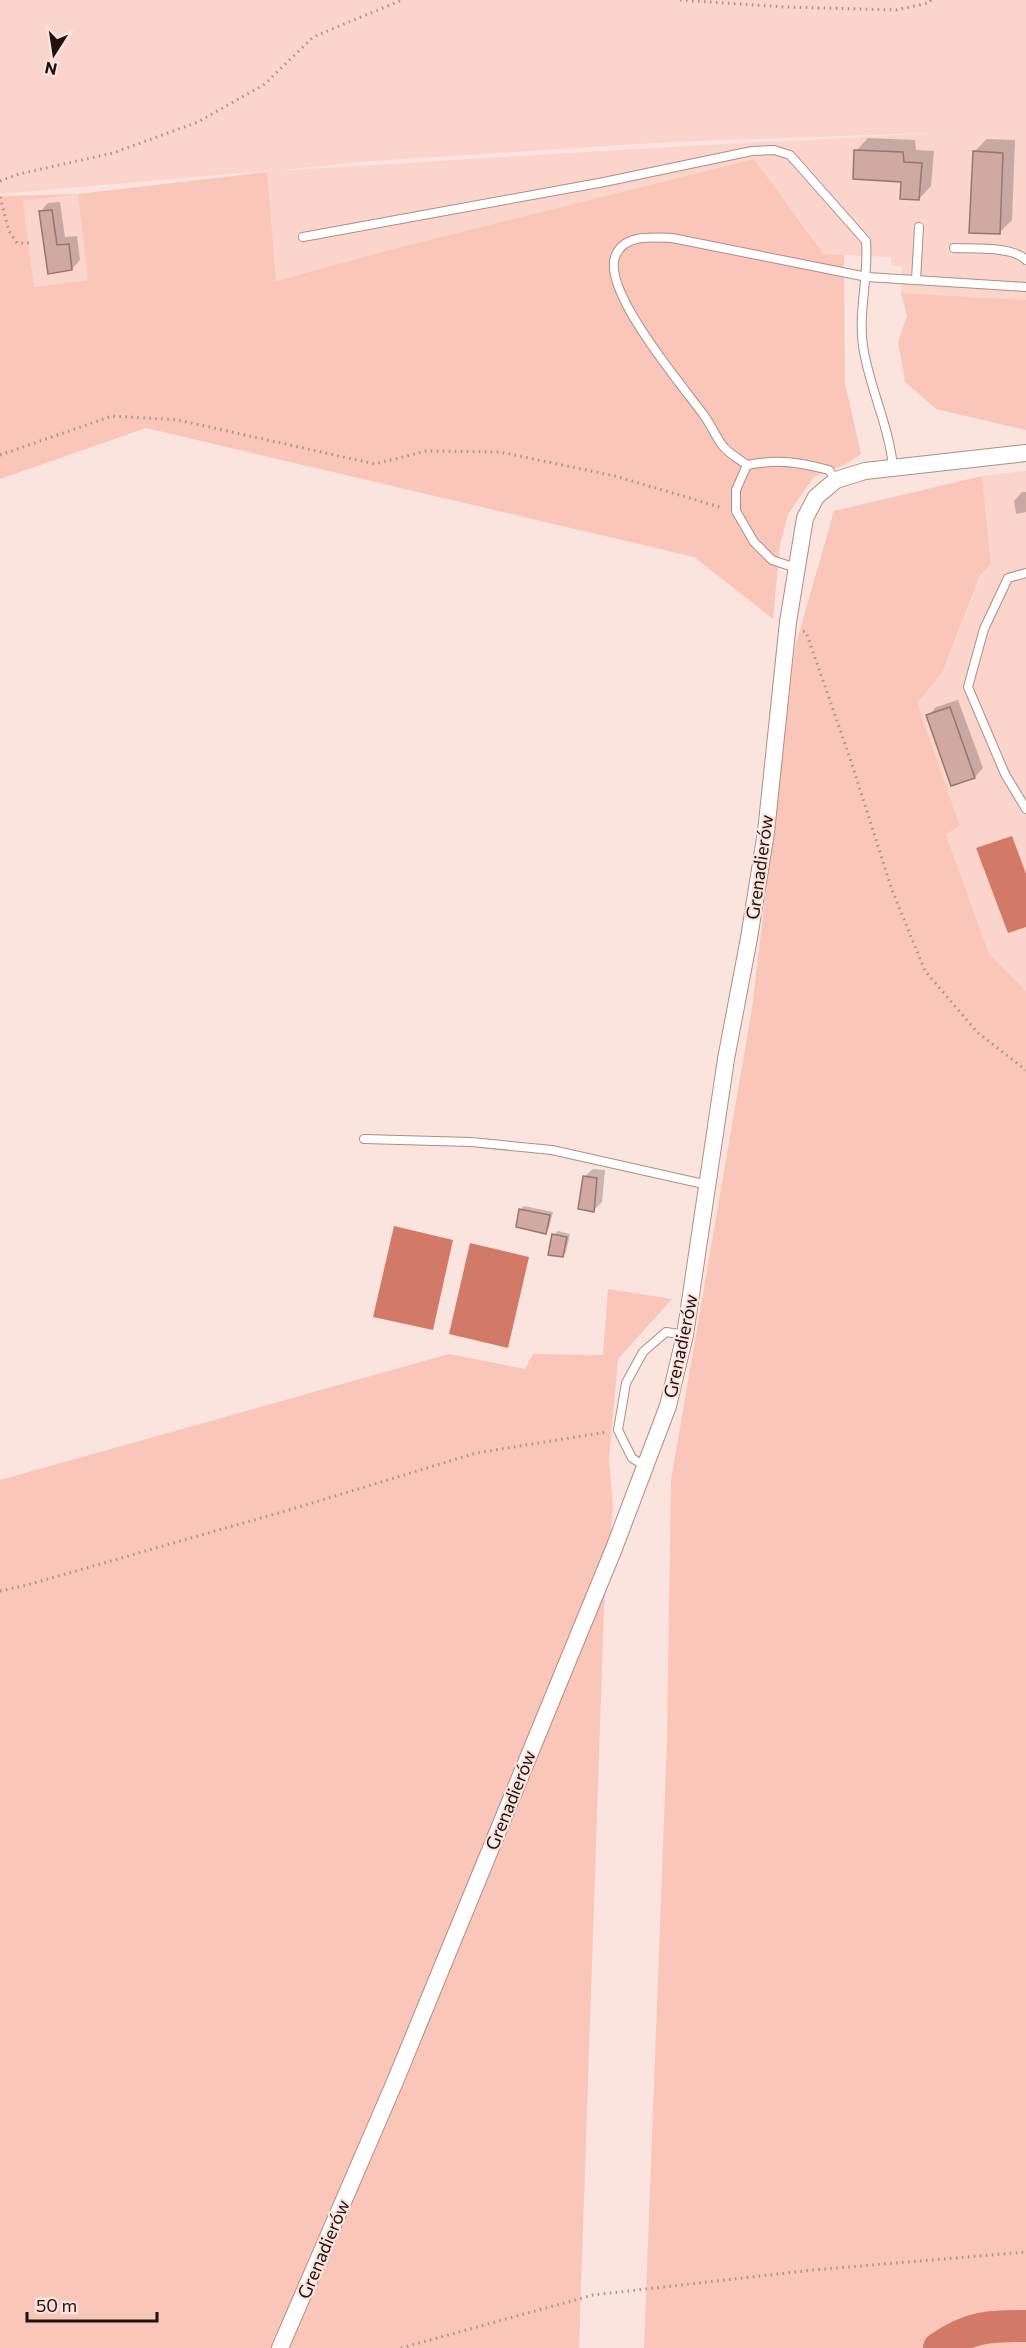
<svg xmlns="http://www.w3.org/2000/svg" width="1026" height="2348" viewBox="0 0 1026 2348" font-family="Commissioner,sans-serif">
<rect width="100%" height="100%" fill="#fce4de"/>
<g fill="#fbd4cb" fill-rule="evenodd">
<path d="M0,0h1026v300l-125,-7 1,-26 -11,-2v-8l-66,-3 -71,-95 -365,91 -114,31 -9,-110 -266,23zM955,132l-285,15 -398,24 100,-10 299,-19z"/>
<polygon points="78,194 89,280 34,287 23,201"/>
<polygon points="1025,471 1026,471 1026,991 989,954 946,833 960,827 917,703 942,673 981,576 991,564 982,476"/>
</g>
<g fill="#fac6ba" fill-rule="evenodd">
<path d="M754,159l70,95 20,1 1,128 16,71 -15,10 -32,13 -26,37 -8,31 -7,74 -79,-62 -548,-129 -146,51v-283l78,-2 189,-22 9,109 113,-31zM78,194l10,86 -54,7 -11,-86z"/>
<polygon points="901,293 1026,300 1026,430 936,409 905,382 898,341 907,316"/>
<polygon points="982,476 991,564 980,576 942,673 917,703 960,826 946,834 989,954 1026,991 1026,2348 644,2348 667,1739 671,1480 752,1008 795,647 834,511"/>
<polygon points="608,1289 672,1299 618,1359 609,1459 613,1507 604,1608 579,2348 0,2348 0,1480 449,1354 525,1369 533,1354 603,1355"/>
</g>
<g fill="#d27a67">
<polygon points="1012,836 1026,874 1026,927 1008,933 976,848"/>
<polygon points="394,1226 453,1240 433,1330 373,1317"/>
<polygon points="470,1243 529,1257 508,1348 449,1334"/>
</g>
<g fill="#0003">
<polygon points="868,138 915,140 916,150 934,151 931,186 919,199 903,180 856,151"/>
<polygon points="987,139 1015,140 1012,220 999,233 974,152"/>
<polygon points="60,202 65,237 77,236 80,260 72,269 49,272 40,212 48,203"/>
<polygon points="1022,492 1026,492 1026,512 1016,514 1014,501"/>
<polygon points="958,700 983,768 975,777 952,784 928,716 936,707"/>
<polygon points="593,1169 605,1170 602,1202 594,1210 584,1177"/>
<polygon points="524,1206 553,1212 549,1228 546,1232 520,1210"/>
<polygon points="558,1231 570,1234 566,1252 562,1256 554,1235"/>
</g>
<g fill="none" stroke-linecap="round" stroke-linejoin="round">
<path stroke="#d27a67" stroke-width="32" d="M939,2348c32,-22 50,-22 87,-22"/>
</g>
<g fill="#d0a9a0" stroke="#99756d" stroke-width="1.5">
<polygon points="854,150 903,152 904,162 922,163 919,200 900,199 901,182 853,179"/>
<polygon points="973,151 1003,153 1000,234 969,233"/>
<polygon points="52,210 57,245 69,244 72,270 48,274 39,211"/>
<polygon points="950,707 975,778 951,786 926,715"/>
<polygon points="583,1176 597,1178 594,1212 578,1209"/>
<polygon points="519,1209 550,1215 546,1234 516,1227"/>
<polygon points="552,1234 567,1237 563,1257 548,1255"/>
</g>
<g fill="none" stroke-linecap="round" stroke-linejoin="round">
<g stroke="#b18c84" stroke-width="10">
<g id="service">
<path d="M303,237l301,-55 148,-31 22,-1 16,5 76,86c3,35 -8,71 -3,105 6,41 26,79 30,121"/>
<path d="M954,248c19,1 59,-2 72,12"/>
<polyline points="916,280 919,227"/>
<path d="M747,465c-8,-6 -19,-12 -25,-20 -7,-10 -12,-22 -19,-31 -22,-30 -100,-122 -88,-157 8,-23 37,-20 57,-19l195,39 159,10"/>
<path d="M796,568l-24,-8 -18,-18 -18,-31v-21l11,-25c32,-6 51,-3 82,5l7,10"/>
<polyline points="1026,573 1008,578 984,629 968,687 1005,774 1026,809"/>
<polyline points="364,1139 471,1142 552,1150 708,1185"/>
<polyline points="646,1467 632,1458 618,1430 626,1383 643,1352 666,1332 685,1335"/>
</g>
</g>
<g stroke="#b18c84" stroke-width="18">
<polyline id="minor" points="280,2348 394,2084 613,1551 668,1406 685,1335 726,1059 749,938 766,832 788,622 805,518 816,497 836,480 865,471 1026,453"/>
</g>
<g stroke="#a7938e" stroke-width="3" stroke-dasharray="1.5 4.5" stroke-linecap="butt">
<polyline points="680,0 785,7 896,10 929,3 931,0"/>
<polyline points="0,181 19,174 113,153 198,122 265,84 313,37 402,0"/>
<polyline points="0,197 9,231 17,243 29,243"/>
<polyline points="0,455 112,416 178,420 375,464 426,451 500,452 615,476 723,508"/>
<polyline points="803,631 806,632 849,755 892,890 925,971 977,1032 1026,1070"/>
<polyline points="0,1591 27,1585 299,1507 476,1453 607,1432"/>
<polyline points="401,2348 593,2295 813,2270 1026,2252"/>
</g>
<use href="#service" stroke="#fff" stroke-width="8"/>
<use href="#minor" stroke="#fff" stroke-width="16"/>
</g>
<g text-anchor="middle" dominant-baseline="central" stroke-width="4.5" stroke-linejoin="round" paint-order="stroke">
<g font-size="18" fill="#1e110e" stroke="#fce4de">
<text transform="translate(759 867) rotate(-82)">Grenadierów</text>
<text transform="translate(680 1346) rotate(-78)">Grenadierów</text>
<text transform="translate(510 1800) rotate(-68)">Grenadierów</text>
<text transform="translate(323 2249) rotate(-67)">Grenadierów</text>
</g>
</g>
<g transform="translate(54 54) rotate(192)" stroke="#fce4de" stroke-width="4.5" paint-order="stroke">
<path d="M0-4.5L10 22L0 15L-10 22Z" fill="#1e110e"/>
<text y="-9" font-size="16" font-weight="bold" text-anchor="middle" fill="#1e110e">N</text>
</g>
<path d="M27 2312v9h130v-9" fill="none" stroke="#1e110e" stroke-width="3"/>
<text x="36" y="2312" font-size="18" fill="#1e110e" stroke="#fce4de" stroke-width="4.5" paint-order="stroke">50 m</text>
</svg>
